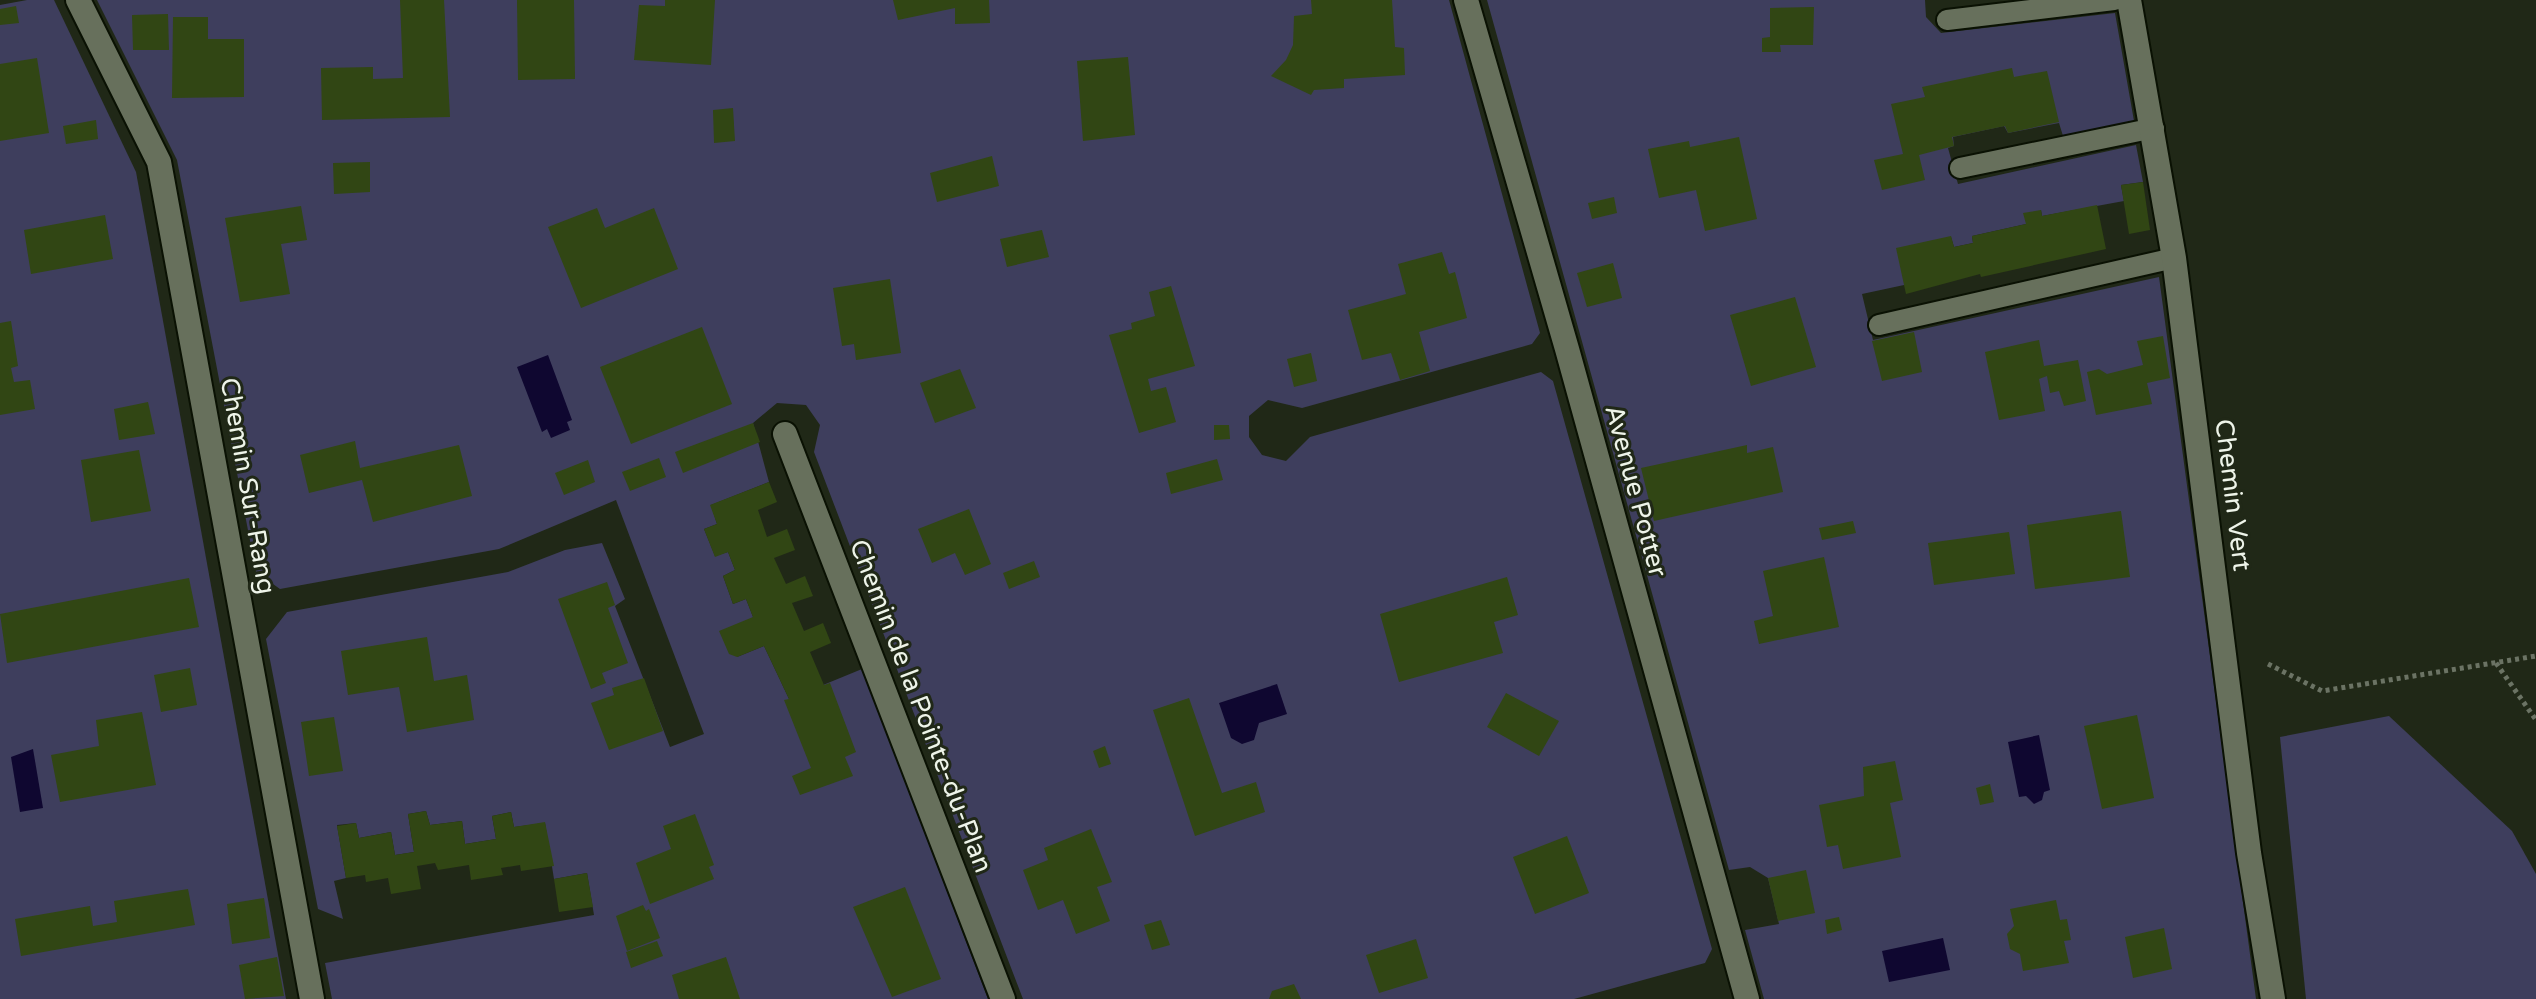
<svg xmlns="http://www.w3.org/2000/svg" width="2536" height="999" viewBox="0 0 2536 999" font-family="'Varela Round',sans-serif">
<rect width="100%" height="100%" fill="#202817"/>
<g fill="#3e3e5d">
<polygon points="27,0 54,0 136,172 286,999 0,999 0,5"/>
<polygon points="97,0 1449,0 1540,333 1532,344 1302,408 1268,400 1249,416 1249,437 1262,455 1286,461 1310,437 1541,372 1553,381 1712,949 1705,963 1574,999 1023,999 814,452 820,425 806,405 777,403 753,423 769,482 711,505 717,524 704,529 715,556 728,552 735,570 723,576 733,604 746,599 753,617 737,657 764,646 789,699 862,669 988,999 332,999 325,963 594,915 587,873 554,879 545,823 514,827 511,812 492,816 496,839 465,844 462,821 430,825 426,811 408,814 414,852 395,855 391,832 359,838 356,823 337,825 346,878 334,881 343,919 318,909 266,639 287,612 508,572 565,550 602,543 625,599 615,606 670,747 704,734 616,500 499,549 280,589 256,572 177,160"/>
<polygon points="1487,0 1925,0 1926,17 1941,33 2115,13 2134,121 2063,136 2059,123 2008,133 2004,126 1953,137 1954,146 1948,148 1958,184 2136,145 2143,182 2121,185 2124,201 2042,216 2041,210 2026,224 1972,236 1973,243 1954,247 1951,237 1904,285 1862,294 1873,340 2159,277 2256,999 1764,999 1745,930 1779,924 1768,878 1750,867 1729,870"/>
<polygon points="2389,716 2512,831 2536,874 2536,999 2306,999 2280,737"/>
</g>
<g fill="#0f0730">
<polygon points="548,355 572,420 567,422 570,430 551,438 547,429 542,432 517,367"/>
<polygon points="1277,684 1287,714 1259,723 1254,740 1242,744 1231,738 1219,703"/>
<polygon points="2039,735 2050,790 2044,792 2042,800 2034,804 2026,796 2019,797 2008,742"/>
<polygon points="33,749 43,808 20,812 11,757"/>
<polygon points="1943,938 1950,970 1889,982 1882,951"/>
</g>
<g fill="#314614">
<polygon points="400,0 444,0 450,117 322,120 321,68 373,67 373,79 403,78"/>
<polygon points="517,0 574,0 575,79 518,80"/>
<polygon points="665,0 715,0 711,65 634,60 639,5 665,6"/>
<polygon points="893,0 989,0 990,23 955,24 955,8 898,20"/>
<polygon points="1311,0 1392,0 1395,47 1404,48 1405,75 1344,79 1344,88 1314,90 1311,95 1271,76 1286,60 1293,45 1294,16 1312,14"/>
<polygon points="16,6 19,23 0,25 0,9"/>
<polygon points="1814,7 1813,45 1780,45 1781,52 1762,52 1762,38 1770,37 1770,8"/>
<polygon points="168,14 169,50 133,50 132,15"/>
<polygon points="173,17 208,17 208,39 244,39 244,97 172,98"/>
<polygon points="1128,57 1135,135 1083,141 1077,61"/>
<polygon points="37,58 49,133 0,141 0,64"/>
<polygon points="2012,68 2014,77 2047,71 2059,122 2008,133 2005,126 1952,137 1954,146 1919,155 1925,180 1882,190 1874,160 1903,154 1891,104 1925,97 1922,87"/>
<polygon points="733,108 735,141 714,143 713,110"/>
<polygon points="96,120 98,139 66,144 63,126"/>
<polygon points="1739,137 1757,219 1705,231 1696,190 1659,198 1648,149 1689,141 1690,147"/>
<polygon points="992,156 999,186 937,202 930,173"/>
<polygon points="370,162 370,192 334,194 333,163"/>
<polygon points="2143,182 2150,230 2129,234 2121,185"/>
<polygon points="1614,197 1617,213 1592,219 1588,203"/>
<polygon points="2097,205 2106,249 1981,277 1980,274 1906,294 1896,248 1951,236 1954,247 1973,243 1972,236 2026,224 2023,213 2041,210 2042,216"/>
<polygon points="301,206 307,240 281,244 290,294 240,302 225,218"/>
<polygon points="597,208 605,228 654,208 678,269 581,308 548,227"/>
<polygon points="105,215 113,259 31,274 24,230"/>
<polygon points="1042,230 1049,257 1007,267 1000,239"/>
<polygon points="1442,252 1449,274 1455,272 1467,318 1419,332 1430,371 1400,380 1391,353 1362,360 1348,310 1406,294 1398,264"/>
<polygon points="1613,263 1622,298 1587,307 1577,273"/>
<polygon points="890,279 901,353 856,360 854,344 842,346 833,288"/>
<polygon points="1171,286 1195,366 1148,379 1151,391 1166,387 1176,422 1139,433 1109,335 1132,329 1131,323 1155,316 1149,292"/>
<polygon points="1795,297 1816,367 1751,386 1730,315"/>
<polygon points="11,321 18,366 11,368 14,382 30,380 35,409 0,415 0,323"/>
<polygon points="702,327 732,404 631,444 600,367"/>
<polygon points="1914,332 1922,372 1882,381 1872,341"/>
<polygon points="2163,336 2170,378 2147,383 2152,404 2096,415 2087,372 2099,369 2107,374 2143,365 2137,341"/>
<polygon points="2039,340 2044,366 2078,360 2086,401 2064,406 2059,391 2050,393 2047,376 2039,379 2045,411 1999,420 1985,352"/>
<polygon points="1311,353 1317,381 1294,387 1287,359"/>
<polygon points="960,369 976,408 935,423 920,383"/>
<polygon points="148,402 155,434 119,440 114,409"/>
<polygon points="753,423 760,442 683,473 675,452"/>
<polygon points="1214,425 1229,425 1230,439 1214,440"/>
<polygon points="355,441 360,468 459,445 472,496 373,522 362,480 309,493 300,455"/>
<polygon points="1747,445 1747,453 1773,447 1783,492 1654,521 1641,468"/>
<polygon points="139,450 151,511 91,522 81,460"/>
<polygon points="659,458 666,477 630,491 622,472"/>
<polygon points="1217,459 1223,480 1171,494 1166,473"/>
<polygon points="588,460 595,482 564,495 555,473"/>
<polygon points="769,482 777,502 758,510 767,537 787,529 795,550 774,558 786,584 805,576 813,596 792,603 804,631 823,623 831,643 810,652 824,685 830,683 856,752 845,757 853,776 800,795 792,776 811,768 784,700 789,699 764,646 737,657 729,654 719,631 753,617 746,599 733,604 723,576 735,570 728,552 715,557 704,529 717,524 710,505"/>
<polygon points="969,509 991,564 965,575 955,553 932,563 918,529"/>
<polygon points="2121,511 2130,577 2035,589 2027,525"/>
<polygon points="1853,521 1856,533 1822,540 1819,528"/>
<polygon points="2009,532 2015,574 1934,585 1928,543"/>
<polygon points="1824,557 1839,627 1759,644 1754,621 1773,616 1763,571"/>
<polygon points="1034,561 1040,577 1009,589 1003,573"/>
<polygon points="1507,577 1518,615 1494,622 1503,653 1399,682 1380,614"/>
<polygon points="189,578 199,627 7,663 0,614"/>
<polygon points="607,582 615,605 608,608 628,663 602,673 606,683 591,689 558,599"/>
<polygon points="427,637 434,681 467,675 474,720 407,732 399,687 348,695 341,651"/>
<polygon points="190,668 197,705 161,712 154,675"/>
<polygon points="644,678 663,731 609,750 591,703 614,695 612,688"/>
<polygon points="1506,693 1559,721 1539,756 1487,727"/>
<polygon points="1189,698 1222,793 1256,782 1265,812 1195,836 1153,710"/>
<polygon points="142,712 156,785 60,802 51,755 99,746 96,720"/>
<polygon points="2137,715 2154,798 2102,809 2084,726"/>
<polygon points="334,717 343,771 309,776 301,722"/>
<polygon points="1105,746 1111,764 1099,768 1093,751"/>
<polygon points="1895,761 1903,800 1890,803 1901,857 1843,869 1838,845 1827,847 1819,805 1864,796 1863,767"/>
<polygon points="1990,784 1994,802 1980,805 1976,788"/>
<polygon points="426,811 430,825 462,821 465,844 496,839 492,816 511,812 514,827 545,822 554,866 521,871 520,865 501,868 503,875 471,880 469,865 438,870 435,863 417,866 421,889 391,894 388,878 366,882 365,875 346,878 337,826 356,823 359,838 391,832 395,855 414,852 408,814"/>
<polygon points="695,814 714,865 709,867 714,879 650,904 636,863 671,849 663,826"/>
<polygon points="1091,829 1112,882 1097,887 1110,921 1076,934 1063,900 1038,910 1023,870 1048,860 1044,848"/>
<polygon points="1567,836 1589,893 1535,914 1513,857"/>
<polygon points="1806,870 1815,913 1778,921 1768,878"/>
<polygon points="587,873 593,907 559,912 554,879"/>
<polygon points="905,887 941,979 892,997 853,907"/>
<polygon points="188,889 195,925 21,956 15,919 90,906 93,926 117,922 114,901"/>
<polygon points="264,898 270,938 232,944 227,904"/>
<polygon points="2056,900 2060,920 2067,919 2071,940 2064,941 2069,963 2023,971 2020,954 2010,949 2007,934 2014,926 2010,909"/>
<polygon points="643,905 646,911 649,909 660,938 627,951 616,916"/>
<polygon points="1839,917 1842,930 1827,934 1825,920"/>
<polygon points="1161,920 1170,945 1152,950 1144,925"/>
<polygon points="2164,928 2172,969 2133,978 2125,937"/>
<polygon points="1416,939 1428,978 1379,993 1366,955"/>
<polygon points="657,941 663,956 631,968 626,952"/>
<polygon points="277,957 284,996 245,999 239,965"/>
<polygon points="726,957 740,999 679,999 672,975"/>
<polygon points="1294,984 1301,999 1269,999 1272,991"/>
</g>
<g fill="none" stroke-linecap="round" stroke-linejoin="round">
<g stroke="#0a1103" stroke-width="24">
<g id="lane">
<polyline points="1947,20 2114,0"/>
<polyline points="1960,168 2154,128"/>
<polyline points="1879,325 2174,258"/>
</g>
</g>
<g stroke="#0a1103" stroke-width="28">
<g id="street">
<polyline points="78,0 159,162 312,999"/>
<polyline points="1466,0 1567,349 1747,999"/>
<polyline points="2129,0 2174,258 2249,853 2273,999"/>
<polyline points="785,434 1003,999"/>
</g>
</g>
<g stroke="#6b7364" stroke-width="5" stroke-dasharray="4 4" stroke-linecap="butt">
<polyline points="2496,663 2536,720"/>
<polyline points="2268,664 2322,691 2536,656"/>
</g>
<use href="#lane" stroke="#67705c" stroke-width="20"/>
<use href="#street" stroke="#67705c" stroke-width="24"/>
</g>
<g text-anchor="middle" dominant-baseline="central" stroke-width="6" stroke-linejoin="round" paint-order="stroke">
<g font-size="26" fill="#eef4e9" stroke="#202817">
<text transform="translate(248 486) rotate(80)">Chemin Sur-Rang</text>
<text transform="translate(1636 491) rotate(75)">Avenue Potter</text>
<text transform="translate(2233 495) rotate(83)">Chemin Vert</text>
<text transform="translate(921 706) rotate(69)">Chemin de la Pointe-du-Plan</text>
</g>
</g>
</svg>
